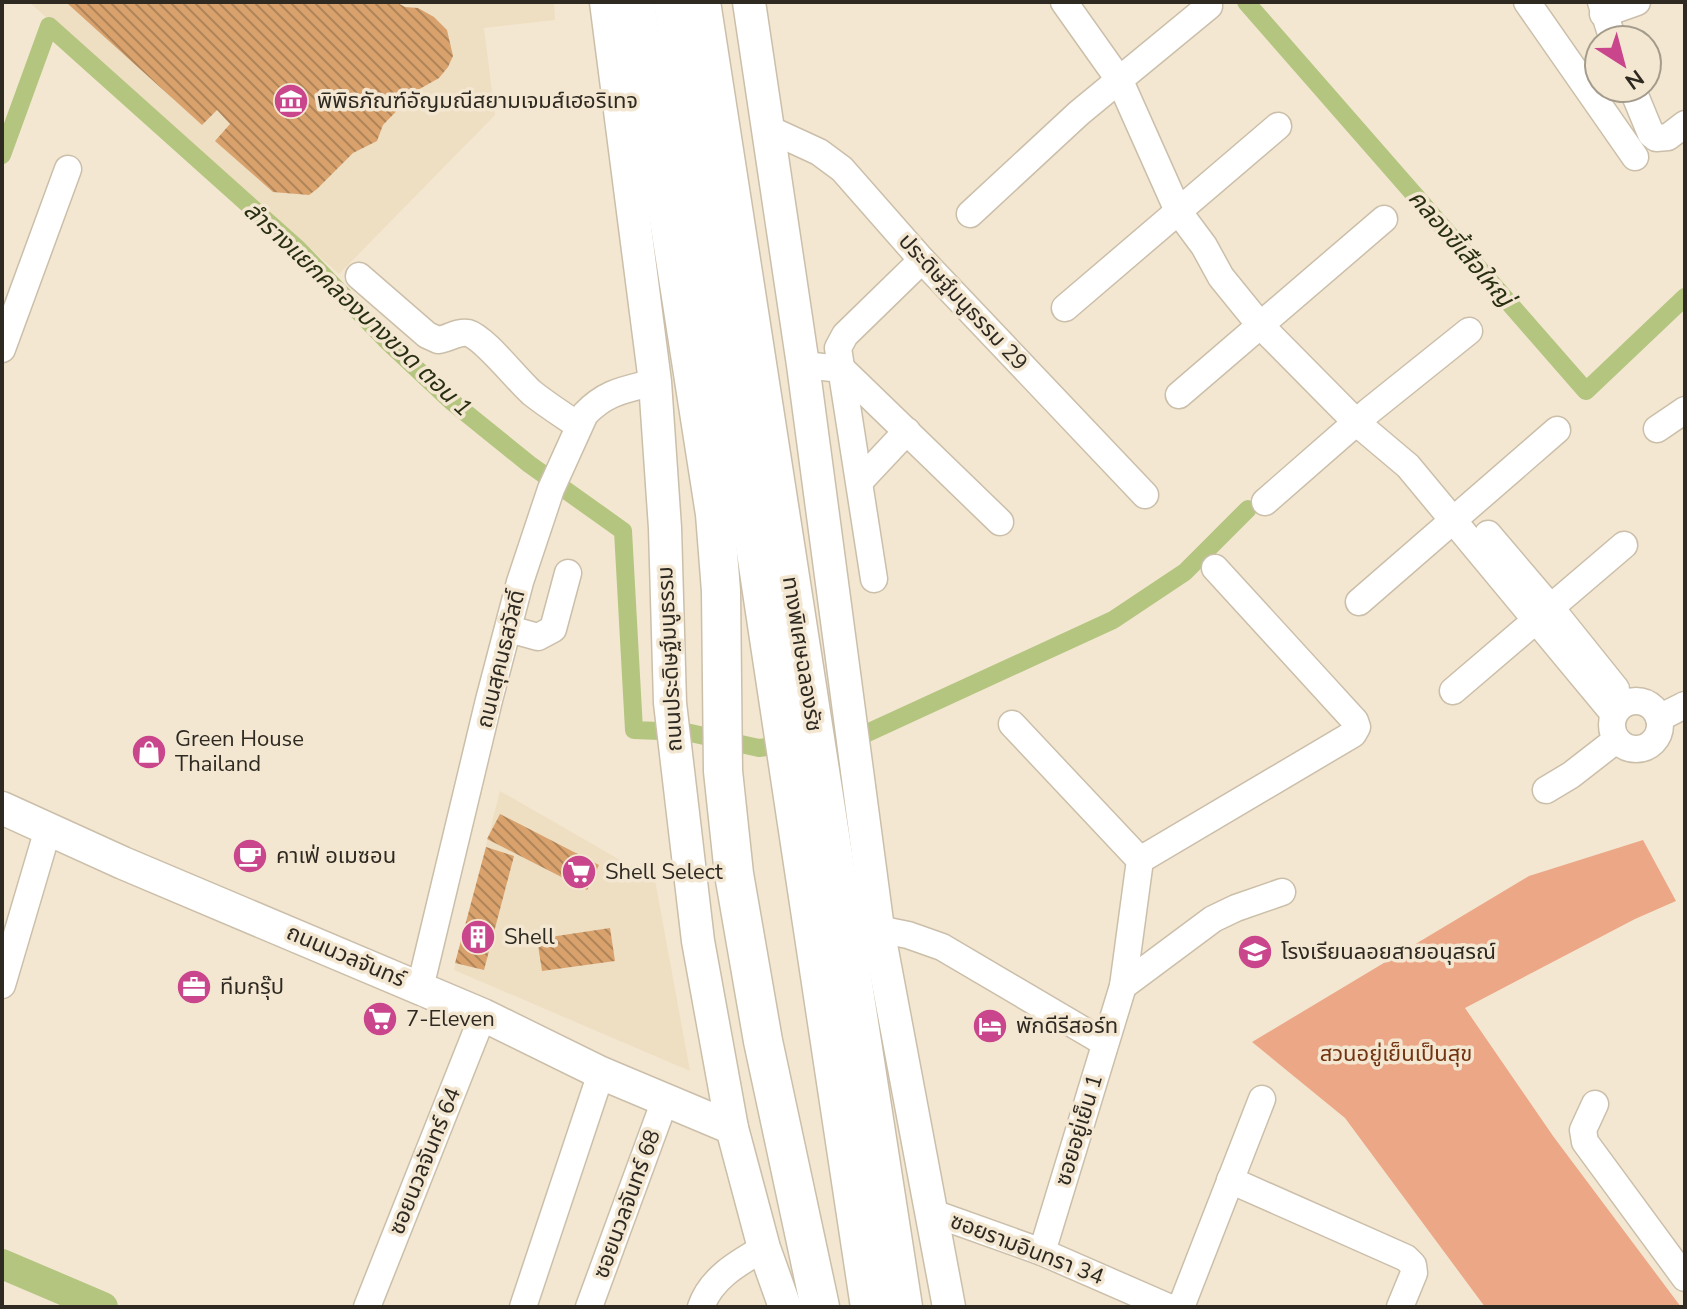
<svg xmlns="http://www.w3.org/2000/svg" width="1687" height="1309" viewBox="0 0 1687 1309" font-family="'Nunito Sans','Noto Sans Thai',sans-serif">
<defs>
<pattern id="building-back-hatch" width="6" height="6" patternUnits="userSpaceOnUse" patternTransform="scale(2)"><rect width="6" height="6" fill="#d9a26d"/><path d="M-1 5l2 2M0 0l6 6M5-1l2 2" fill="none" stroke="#b08459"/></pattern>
</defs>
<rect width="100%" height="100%" fill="#f3e7d2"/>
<g fill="#eedec2">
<polygon points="29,2 554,2 555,20 484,28 495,115 339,274"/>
<polygon points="500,791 655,880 690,1071 454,970"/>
</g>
<polygon fill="#eca787" points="1643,840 1676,901 1635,919 1465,1008 1553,1136 1681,1307 1485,1307 1345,1118 1252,1042 1529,876"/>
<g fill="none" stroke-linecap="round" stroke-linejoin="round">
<g stroke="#b4c57f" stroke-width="18">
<polyline points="1246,2 1586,391 1685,297"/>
<polyline points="2,155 49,26 298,249 388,342 451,401 529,464 623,531 634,730 686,732 759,748 791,744"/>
<polyline points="844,737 865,734 1113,620 1185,572 1248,509"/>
</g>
<polyline stroke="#b4c57f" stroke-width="30" points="2,1264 103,1307"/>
</g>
<g fill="url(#building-back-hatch)">
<polygon points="69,2 396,2 405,7 418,8 434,17 447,30 453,56 448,67 439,78 416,91 383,125 377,141 353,153 317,189 309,195 273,192 215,141 230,124 217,110 202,125 68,4"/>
<polygon points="500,814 599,865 587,890 487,839"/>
<polygon points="486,847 514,856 484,970 455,963"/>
<polygon points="610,928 615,961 542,971 537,939"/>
</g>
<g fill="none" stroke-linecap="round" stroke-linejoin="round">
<g stroke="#cbbfaa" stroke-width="29">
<g id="minor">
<polyline points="1064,2 1120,81 1178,211 1204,246 1221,277 1260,325 1357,423 1408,466 1614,714"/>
<polyline points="1527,2 1635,157"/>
<polyline points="1601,2 1613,40"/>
<polyline points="1603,14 1637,2"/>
<polyline points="1632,88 1651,134 1656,138 1668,137 1685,124"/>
<polyline points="769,129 819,152 842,169 922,260 1145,495"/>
<polyline points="970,214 1079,113 1209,6"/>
<path d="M359,276l68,59 11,5c10,-1 20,-9 30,-7 17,5 48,46 64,60 15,12 31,22 47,33"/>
<polyline points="1065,308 1278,126"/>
<polyline points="2,349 68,169"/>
<polyline points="803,365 842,369 1000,522"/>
<polyline points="1179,395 1384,219"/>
<polyline points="1657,429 1685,410"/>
<polyline points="860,481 907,431"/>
<polyline points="1265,502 1368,412 1469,331"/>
<polyline points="1488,534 1551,608 1616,689"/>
<polyline points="874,579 838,348 845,335 922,260"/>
<polyline points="1359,602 1557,430"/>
<polyline points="509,629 538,637 553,629 568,573"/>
<polyline points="1453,691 1624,545"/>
<circle cx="1636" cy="725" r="24"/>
<polyline points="1659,718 1685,705"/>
<polyline points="1012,724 1140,860 1123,986 1042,1252"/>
<polyline points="1546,790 1571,775 1616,740"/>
<polyline points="1140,860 1353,734 1357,727 1355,721 1215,568"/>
<polyline points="878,929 908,935 942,947 1105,1043"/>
<polyline points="2,985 48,829"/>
<polyline points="1123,986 1213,919 1236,908 1282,892"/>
<path d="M420,988l69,-288 31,-118 31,-93 34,-75c22,-23 40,-24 70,-32"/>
<polyline points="1595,1104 1583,1130 1585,1142 1685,1278"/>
<polyline points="1230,1180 1406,1258 1413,1265 1414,1273 1400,1307"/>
<polyline points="930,1212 1042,1252 1168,1307"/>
<polyline points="367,1307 483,1015"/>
<polyline points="523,1307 601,1073"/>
<polyline points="589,1307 665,1100"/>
<path d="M701,1307c10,-29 37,-44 63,-59"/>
<polyline points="1181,1307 1262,1099"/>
</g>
</g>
<g stroke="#cbbfaa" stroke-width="35">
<g id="major">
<polyline points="606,2 655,382 665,528 670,703 698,941 732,1128 764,1248 785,1307"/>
<polyline points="749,2 803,365 878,929 949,1307"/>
<polyline points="2,808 123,863 483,1015 601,1073 732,1128"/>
</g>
</g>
<g stroke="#cbbfaa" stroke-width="41">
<g id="highway">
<polyline points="635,2 715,514 721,591 723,771 734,874 763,1041 820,1307"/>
<polyline points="673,2 870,1307"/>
<polyline points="701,2 903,1307"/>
</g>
</g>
<use href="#minor" stroke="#fff" stroke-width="26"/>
<use href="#major" stroke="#fff" stroke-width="32"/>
<use href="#highway" stroke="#fff" stroke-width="38"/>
</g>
<defs>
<g id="museum-disc" transform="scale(1.8)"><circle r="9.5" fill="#c9468d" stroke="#f3e7d2"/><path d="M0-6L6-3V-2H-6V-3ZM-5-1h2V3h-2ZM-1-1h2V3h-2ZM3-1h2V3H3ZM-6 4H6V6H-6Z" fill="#fff"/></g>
<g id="shop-disc" transform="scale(1.8)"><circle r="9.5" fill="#c9468d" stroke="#f3e7d2"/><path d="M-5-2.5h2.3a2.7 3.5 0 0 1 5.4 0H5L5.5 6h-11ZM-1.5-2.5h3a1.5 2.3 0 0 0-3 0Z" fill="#fff"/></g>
<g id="cafe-disc" transform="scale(1.8)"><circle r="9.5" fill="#c9468d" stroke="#f3e7d2"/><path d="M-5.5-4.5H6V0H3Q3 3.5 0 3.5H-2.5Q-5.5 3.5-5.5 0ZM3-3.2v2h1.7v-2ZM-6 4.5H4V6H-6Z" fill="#fff"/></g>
<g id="supermarket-disc" transform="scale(1.8)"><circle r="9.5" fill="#c9468d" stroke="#f3e7d2"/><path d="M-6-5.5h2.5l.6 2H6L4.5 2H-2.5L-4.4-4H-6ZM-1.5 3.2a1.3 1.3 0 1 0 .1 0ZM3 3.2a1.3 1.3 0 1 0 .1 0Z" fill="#fff"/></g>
<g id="building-disc" transform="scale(1.8)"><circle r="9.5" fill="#c9468d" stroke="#f3e7d2"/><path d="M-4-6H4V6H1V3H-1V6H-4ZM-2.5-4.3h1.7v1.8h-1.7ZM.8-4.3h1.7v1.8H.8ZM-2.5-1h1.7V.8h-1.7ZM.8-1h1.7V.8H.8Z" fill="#fff"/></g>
<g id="school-disc" transform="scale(1.8)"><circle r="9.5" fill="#c9468d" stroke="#f3e7d2"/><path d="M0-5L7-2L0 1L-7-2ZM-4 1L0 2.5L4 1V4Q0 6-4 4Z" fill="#fff"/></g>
<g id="office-disc" transform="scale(1.8)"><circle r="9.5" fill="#c9468d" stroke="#f3e7d2"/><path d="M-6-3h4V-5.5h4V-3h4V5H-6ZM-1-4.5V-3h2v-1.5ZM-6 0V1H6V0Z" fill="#fff"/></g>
<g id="hotel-disc" transform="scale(1.8)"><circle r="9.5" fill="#c9468d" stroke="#f3e7d2"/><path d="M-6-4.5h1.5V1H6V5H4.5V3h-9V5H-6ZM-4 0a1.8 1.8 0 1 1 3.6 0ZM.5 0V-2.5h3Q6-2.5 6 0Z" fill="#fff"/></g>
</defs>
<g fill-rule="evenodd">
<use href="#museum-disc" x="291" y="101"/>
<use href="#shop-disc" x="149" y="752"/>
<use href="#cafe-disc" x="250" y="856"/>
<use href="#supermarket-disc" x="579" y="872"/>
<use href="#building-disc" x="478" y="937"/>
<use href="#school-disc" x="1255" y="952"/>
<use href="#office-disc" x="194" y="987"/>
<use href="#supermarket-disc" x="380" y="1019"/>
<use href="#hotel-disc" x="990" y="1026"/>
</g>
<g text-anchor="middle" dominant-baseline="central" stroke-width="7" stroke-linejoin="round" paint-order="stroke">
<g font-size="22" fill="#2e2921" stroke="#f3e7d2" text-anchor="start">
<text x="317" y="101">พิพิธภัณฑ์อัญมณีสยามเจมส์เฮอริเทจ</text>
<text x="175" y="739">Green House<tspan x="175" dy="25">Thailand</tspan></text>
<text x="276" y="856">คาเฟ่ อเมซอน</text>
<text x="605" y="872">Shell Select</text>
<text x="504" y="937">Shell</text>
<text x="1281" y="952">โรงเรียนลอยสายอนุสรณ์</text>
<text x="220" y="987">ทีมกรุ๊ป</text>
<text x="406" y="1019">7-Eleven</text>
<text x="1016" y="1026">พักดีรีสอร์ท</text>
</g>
<g font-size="22" fill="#2e2921" stroke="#f3e7d2">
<text transform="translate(963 302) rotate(47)">ประดิษฐ์มนูธรรม 29</text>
<text transform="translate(802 654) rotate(81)">ทางพิเศษฉลองรัช</text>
<text transform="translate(501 659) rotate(-76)">ถนนสุคนธสวัสดิ์</text>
<text transform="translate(670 659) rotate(-93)">ถนนประดิษฐ์มนูธรรม</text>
<text transform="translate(346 956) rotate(23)">ถนนนวลจันทร์</text>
<text transform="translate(1079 1130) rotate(-73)">ซอยอยู่เย็น 1</text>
<text transform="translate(425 1161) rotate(-68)">ซอยนวลจันทร์ 64</text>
<text transform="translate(627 1204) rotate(-70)">ซอยนวลจันทร์ 68</text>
<text transform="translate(1027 1249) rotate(21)">ซอยรามอินทรา 34</text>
</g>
<g font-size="22" fill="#723310" stroke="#f3e7d2">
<text x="1396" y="1054">สวนอยู่เย็นเป็นสุข</text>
</g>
<g font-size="24" font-style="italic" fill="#292f11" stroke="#f3e7d2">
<text transform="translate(1461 248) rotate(49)">คลองขี้เสือใหญ่</text>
<text transform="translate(358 309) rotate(43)">ลำรางแยกคลองบางขวด ตอน 1</text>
</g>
</g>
<rect width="1687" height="1309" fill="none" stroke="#2e2921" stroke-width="8"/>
<g transform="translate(1623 64) rotate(144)"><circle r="38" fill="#f3e7d2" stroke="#a49b8b" stroke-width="2"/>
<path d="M0-6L14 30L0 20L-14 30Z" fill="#c9468d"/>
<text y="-12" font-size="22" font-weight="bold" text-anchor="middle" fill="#2e2921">N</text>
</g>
</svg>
